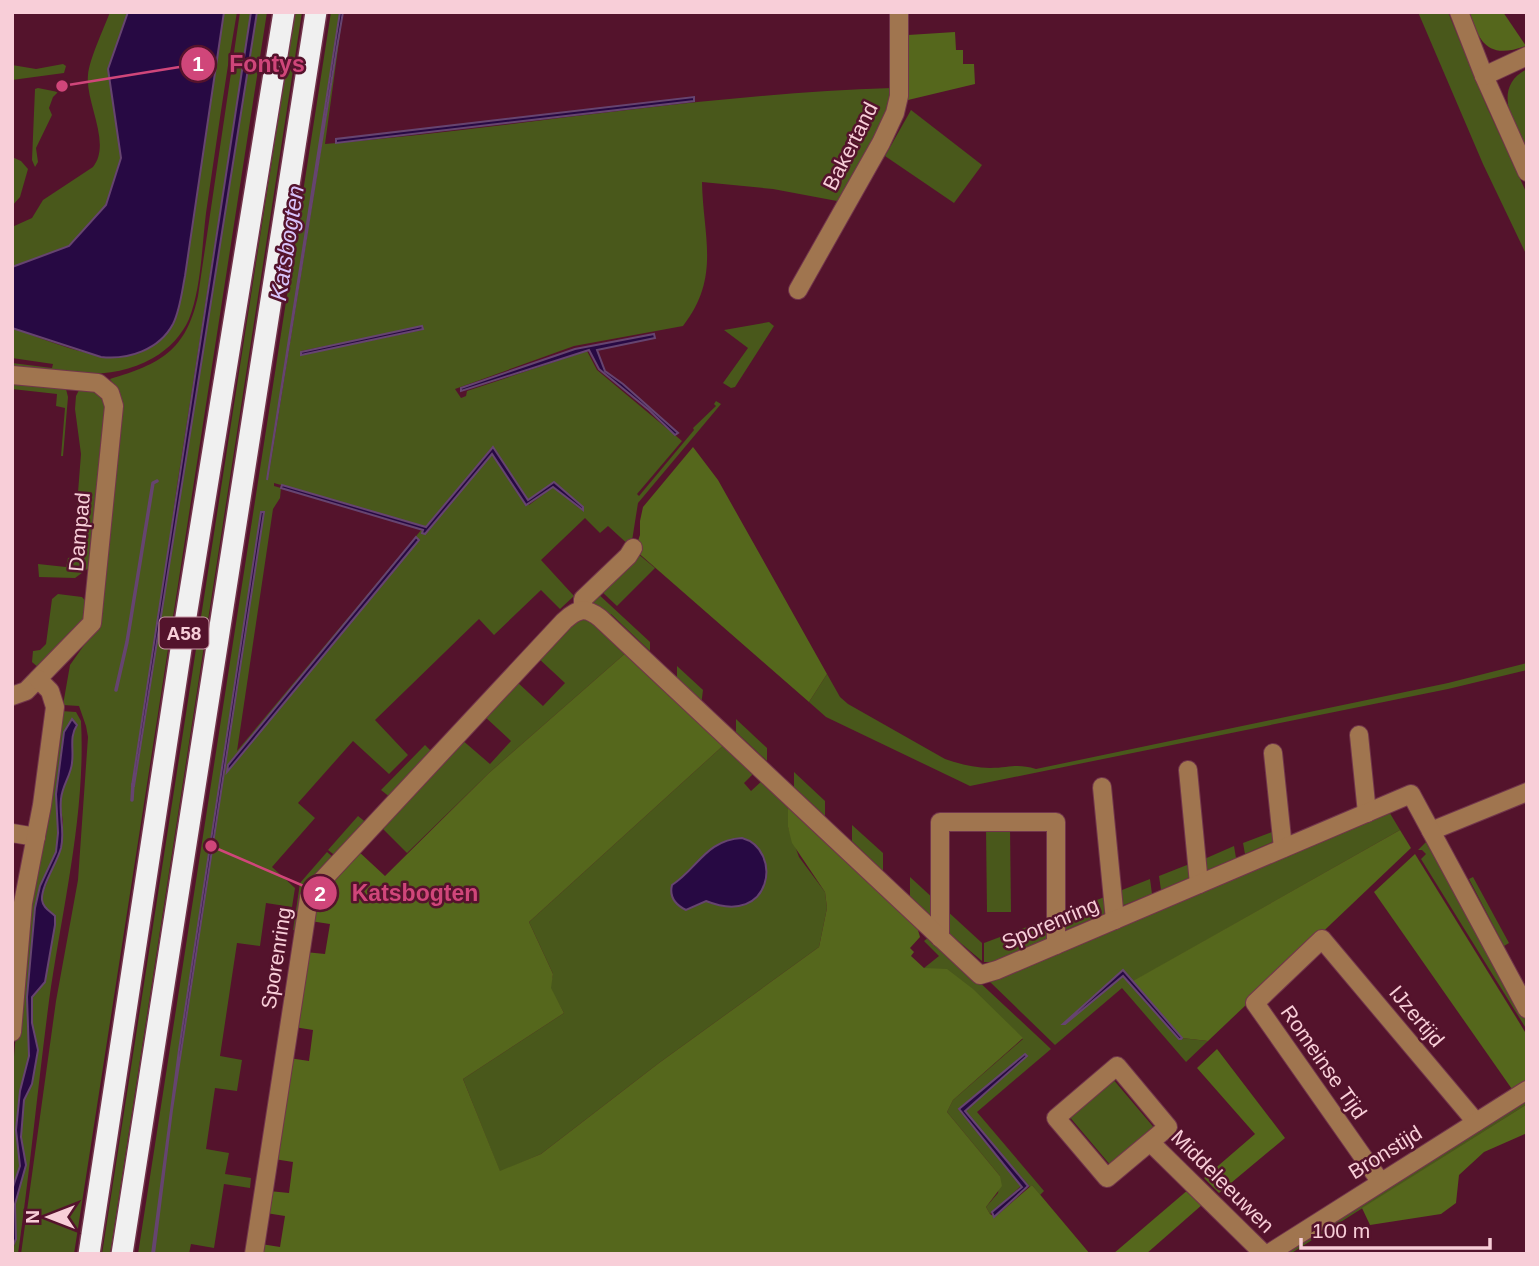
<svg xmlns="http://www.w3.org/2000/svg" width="1539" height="1266" viewBox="0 0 1539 1266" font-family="Arial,sans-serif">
<rect width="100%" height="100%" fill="#54132c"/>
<g fill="#49581b" fill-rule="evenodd">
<path d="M110,12h18l-20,57 13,89 -15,47 -37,41 -57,21v-40l20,-9 11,-18 50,-33c19,-24 -8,-65 -5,-92 1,-15 16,-47 22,-63z"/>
<path d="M224,12h13c-12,67 -21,134 -31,201 -4,33 -5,76 -17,106 -7,16 -20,30 -36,39 -43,25 -93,14 -141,11v-6l40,5 1,-4 -41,-6v-30c51,17 132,59 163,-10 6,-13 7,-29 10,-42z"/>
<path d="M240,12h11l-74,474 -41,289 121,-763h10l-193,1242h-53l35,-253 22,-121 10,-143 -2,-11 -7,-20 -16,-1 7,-40 31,-44 19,-226 -10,-16c50,-15 76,-28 88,-83z"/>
<polygon points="295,12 302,12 110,1254 102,1254"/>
<path d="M331,12h9l-72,468 75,-468 -18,132c189,-16 377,-50 567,-56l3,12 -91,167 33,-66 -64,-12 -71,-7c1,55 19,95 -19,144l-109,20 -119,43 6,9 5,-2 1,-5 120,-40 10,19 85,71 -45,53 2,2 55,-66 -1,-2 23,-22 -2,-2 2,-3 5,3 -83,99 -7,44 -23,-21 -8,7 -15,-15 -44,42 33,36 -14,13 -19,-19 -47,45 -15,-16 -104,101 33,35 -19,19 -36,-33 -55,62 17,15 -43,49 23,21 -3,19 -26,-4 -6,43 -23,-3 -17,113 22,4 -5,31 -22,-3 -9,61 23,4 -4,21 26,4 -1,10 -26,-4 -10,64 -23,-4 -2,10h-35l18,-144 92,-597 -3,-1 -82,538 -27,204h-14zM422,327v3l-121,25v-4zM492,447l2,1 34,52 2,1 24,-18 26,26 -27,-22 -24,18 -38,-51 -66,80 -3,-5 -185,222 36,-242 7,-11 1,-10 -7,-2v-3l152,44zM416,537l3,3 -191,231v-6z"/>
<polygon points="1418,12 1448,12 1487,107 1527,194 1527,256 1483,164"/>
<polygon points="63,64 66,66 64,73 12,80 12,65 36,69"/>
<path d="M1527,69v84c-12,-27 -37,-65 0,-84z"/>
<polygon points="38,88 58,92 53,97 49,108 52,115 36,148 38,162 35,167 32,160 35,89"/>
<polygon points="911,110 982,165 954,203 885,156"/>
<polygon points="12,157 21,161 28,169 20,197 12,206"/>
<polygon points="769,322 774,326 735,387 731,388 723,383 748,348 724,330"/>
<polygon points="12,381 66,389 68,397 63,456 61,456 65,408 56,406 57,394 12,389"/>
<polygon points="94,388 107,401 90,567 75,578 39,577 38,564 66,567 68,558 73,557 81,454 75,409 76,396 79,390"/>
<polygon points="637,553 655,568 617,606 599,589"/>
<polygon points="596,592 650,642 650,651 611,614 607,617 588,599"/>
<polygon points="58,594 82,597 88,604 86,624 40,669 32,662 33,651 40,650 46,644 52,599"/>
<polygon points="587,618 628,651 489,773 407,853 380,826 461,739 490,764 511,741 483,715 516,681 543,706 565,683 537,657 575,620"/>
<path d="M1527,663v7l-79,19 -478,97 -144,-69 -17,-15 18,-28 13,23 8,7 97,55c15,5 30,9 45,9 20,0 26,-5 46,1l412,-86z"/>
<polygon points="677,666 703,690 701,706 677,683"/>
<path d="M61,711l15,1 5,9c5,93 -19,188 -32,280 -11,84 -19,169 -31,253h-6l4,-15 -1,-35 11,-39 -5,-28 3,-38 8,-15 6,-34 -6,-27v-26l13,-15 10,-57 -13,-22v-8l20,-50 1,-24 -3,-17 2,-16 9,-19 1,-33 5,-11 -4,-6 -9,13 -8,62 2,39 -2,19 -16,34 -5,22 -8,89 2,59 -9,35 -4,39 4,36 -8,24v-109l10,-122z"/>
<polygon points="736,719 767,748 767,761 736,732"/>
<path d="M726,743l30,28 -12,12 7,8 13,-12 24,23v25l11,30 26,35 2,16 -8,39 -160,116 -118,91 -41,18 -37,-93 101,-66 -14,-25 3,-14 -24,-52zM767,877l-6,15 -8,9 -42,3 -5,-3 -20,9 -14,-25 12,-7z"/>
<polygon points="425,745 433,753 391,798 381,790"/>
<polygon points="794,772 825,801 825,816 794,787"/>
<polygon points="1388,810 1400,830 1134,981 1182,1038 1208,1041 1186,1062 1122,988 1055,1045 988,980"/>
<polygon points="358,816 368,824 337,857 328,850"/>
<polygon points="852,825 883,853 883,871 852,841"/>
<polygon points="986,827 1010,827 1011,912 987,912"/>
<polygon points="1277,830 1277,840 1245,854 1243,843"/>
<polygon points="1429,839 1527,1021 1527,1030 1421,859 1426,854 1422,850 1418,850"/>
<polygon points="1234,846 1236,858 1203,872 1202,860"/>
<polygon points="327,852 335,859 298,931 293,930 300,883"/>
<polygon points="1192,863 1193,876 1161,890 1159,876"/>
<polygon points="910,877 935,900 935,920 910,896"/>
<polygon points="1473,877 1509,943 1504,946 1469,879"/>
<polygon points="1150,879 1152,894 1119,907 1117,892"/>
<polygon points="1107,896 1109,912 1061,932 1061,914"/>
<polygon points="945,909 982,943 982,961 945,930"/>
<polygon points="1051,918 1051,937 992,962 984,962 984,943"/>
<polygon points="930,936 1051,1049 977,1112 1044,1191 1040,1195 1032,1185 1030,1187 965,1111 1026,1054 958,1109 1021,1186 990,1214 986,1207 998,1193 1000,1176 947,1112 953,1100 1023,1039 924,968 939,956 924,941"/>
<polygon points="1112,1078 1156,1130 1112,1167 1068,1115"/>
<polygon points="1527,1096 1527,1104 1290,1254 1276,1254"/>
</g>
<g fill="#55671c">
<path d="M1469,12h34l23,34c-37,13 -46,-1 -57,-34z"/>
<polygon points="955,32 956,50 963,50 963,64 974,64 975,84 908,100 908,35"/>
<polygon points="693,447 718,480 827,674 809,702 635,550 640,535 640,521 643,507"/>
<polygon points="628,651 726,743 529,922 553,974 551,988 564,1013 463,1079 500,1171 541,1154 659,1063 819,947 827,908 825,892 792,843 788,827 788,802 916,923 920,937 910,948 914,952 911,956 924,968 947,969 973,989 1023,1038 953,1100 947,1112 1000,1176 1002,1186 986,1207 990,1214 995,1217 1032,1185 1090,1254 259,1254 261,1244 280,1247 285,1216 266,1213 269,1191 289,1193 293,1162 274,1159 289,1058 309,1061 313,1030 294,1027 305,952 325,954 330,924 310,921 313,903 357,850 385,876 489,773"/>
<polygon points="1400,830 1411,848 1208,1041 1182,1038 1133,981"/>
<polygon points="1415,854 1527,1035 1527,1084 1514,1092 1374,892"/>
<polygon points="1217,1049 1285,1138 1219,1193 1204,1178 1255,1134 1197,1068"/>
<polygon points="1527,1104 1527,1133 1484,1152 1459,1175 1456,1203 1441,1214 1370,1225 1362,1208"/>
<polygon points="1189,1189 1203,1204 1146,1254 1113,1254"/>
</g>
<g fill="#270943" stroke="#664470" stroke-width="2">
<path d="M128,12h96l-39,264c-3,15 -5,34 -12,48 -14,26 -45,36 -72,33l-89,-29v-61l57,-21 37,-41 15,-47 -13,-89z"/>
<polygon points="251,12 257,12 134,786 132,786"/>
<polygon points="340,12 343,12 337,47 267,480"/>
<polygon points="694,97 694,101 336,143 336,139"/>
<polygon points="422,326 423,329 301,355 301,352"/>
<polygon points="654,334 655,338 597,350 605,371 623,384 678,433 675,435 649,410 599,369 589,350 461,391 461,388 575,349"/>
<polygon points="493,447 528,500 554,482 583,507 583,510 553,487 526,505 492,454 425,534 422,533 423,530 281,488 282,485 426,527"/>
<polygon points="261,512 264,512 172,1110 154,1254 152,1254 179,1050"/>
<polygon points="416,537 419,540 227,772 228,765"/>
<path d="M72,719l5,6c-8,12 -3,24 -5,38 -1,12 -10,23 -11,36 -2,17 4,32 0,49 -4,15 -20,38 -19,52 1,8 8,11 13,16v9l-10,57 -13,15v26l6,27 -6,34 -8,16 -3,37 5,28 -11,39 1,35 -4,9v-58l8,-24 -4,-36 4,-39 9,-35 -2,-59 8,-89 5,-22 16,-34 2,-19 -2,-39 8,-62z"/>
<path d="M742,838c41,11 31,90 -36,63l-20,9c-10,-5 -17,-13 -14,-25 26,-17 34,-45 70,-47z"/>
<polygon points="1123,970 1182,1038 1181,1039 1179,1039 1123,976 1065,1024 1063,1024"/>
<polygon points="1025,1054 1027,1056 965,1111 1028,1186 994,1217 992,1212 1022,1187 959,1109"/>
</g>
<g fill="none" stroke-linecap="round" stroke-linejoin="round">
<g stroke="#664470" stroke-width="3.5">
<polyline points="116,690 127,642 153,483 157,481"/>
<polyline points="132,800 133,784"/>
</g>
<g stroke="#72354b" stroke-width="20">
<g id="minor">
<polyline points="1459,12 1484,76 1527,172"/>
<polyline points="1484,76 1527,56"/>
<polyline points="798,290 881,143 895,113 899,96 899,12"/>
<polyline points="12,375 98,383 110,393 114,406 92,623 26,691 12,696"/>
<polyline points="583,608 583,599 628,556 633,548"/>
<polyline points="1359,735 1367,813"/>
<polyline points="1273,753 1283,848"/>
<polyline points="1188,770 1199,884"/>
<polyline points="1102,787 1115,920"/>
<polyline points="1431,831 1527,792"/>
<polyline points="12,833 36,837"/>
<polyline points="940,938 940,822 1056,822 1056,945"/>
<polyline points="12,1032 23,903 42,805 55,707 50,691 38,679"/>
<polyline points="1150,1142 1107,1178 1056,1118 1117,1066 1168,1127 1150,1142 1264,1254"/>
<polyline points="1380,1181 1255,1003 1322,939 1476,1122"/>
<path d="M254,1254l55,-356 6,-10 249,-267c13,-12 21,-15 36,-3l380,357 17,-5 414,-176 116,215"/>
<polyline points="1268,1254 1527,1090"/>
</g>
</g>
<g stroke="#72354b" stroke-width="24">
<g id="highway">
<polyline points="89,1254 184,629 284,12"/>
<polyline points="122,1254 316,12"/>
</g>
</g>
<use href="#minor" stroke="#a0754f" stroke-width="18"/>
<use href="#highway" stroke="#f0f0f0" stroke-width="21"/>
</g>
<g text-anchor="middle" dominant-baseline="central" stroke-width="5" stroke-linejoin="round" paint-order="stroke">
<rect fill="#54132c" stroke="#c796a4" stroke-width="2" x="159.5" y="617.5" width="49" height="31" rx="5"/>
<g font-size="19" font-weight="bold" fill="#f8ced8">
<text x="184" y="633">A58</text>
</g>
<g font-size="21" fill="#f8ced8" stroke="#54132c">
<text transform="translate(850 146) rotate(-63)">Bakertand</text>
<text transform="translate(79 532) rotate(-85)">Dampad</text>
<text transform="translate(1050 923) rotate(-23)">Sporenring</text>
<text transform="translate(276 958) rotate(-81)">Sporenring</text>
<text transform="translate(1417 1016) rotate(50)">IJzertijd</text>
<text transform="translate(1324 1062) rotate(55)">Romeinse Tijd</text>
<text transform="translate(1385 1152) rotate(-32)">Bronstijd</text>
<text transform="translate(1223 1181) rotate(45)">Middeleeuwen</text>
</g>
<g font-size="23" font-style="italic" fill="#d8c3fb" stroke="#54132c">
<text transform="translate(287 243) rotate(-81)">Katsbogten</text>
</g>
</g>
<path fill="none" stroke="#d0467a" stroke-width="2.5" d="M62 86L198 64M211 846L320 893"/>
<g fill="#d0467a" stroke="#54132c" stroke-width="2.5">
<circle cx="62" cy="86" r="7"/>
<circle cx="211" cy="846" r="7"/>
<circle cx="198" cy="64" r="18"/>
<circle cx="320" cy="893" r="18"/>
</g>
<g font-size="21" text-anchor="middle" font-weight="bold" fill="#fff">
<text x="198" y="71">1</text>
<text x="320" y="901">2</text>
</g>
<g font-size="23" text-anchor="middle" font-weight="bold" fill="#d0467a" stroke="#54132c" stroke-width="5" stroke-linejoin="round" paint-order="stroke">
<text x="267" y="72">Fontys</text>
<text x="415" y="901">Katsbogten</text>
</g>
<rect width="1539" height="1266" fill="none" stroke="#f8ced8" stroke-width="28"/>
<g transform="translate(49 1217) rotate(270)" stroke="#54132c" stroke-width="5" paint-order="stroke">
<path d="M0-5L12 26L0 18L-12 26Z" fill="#f8ced8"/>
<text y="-10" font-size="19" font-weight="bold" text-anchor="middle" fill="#f8ced8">N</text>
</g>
<path d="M1301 1238v10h189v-10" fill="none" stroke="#f8ced8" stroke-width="3.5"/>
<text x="1312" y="1238" font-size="21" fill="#f8ced8" stroke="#54132c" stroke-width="5" paint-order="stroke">100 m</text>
</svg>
